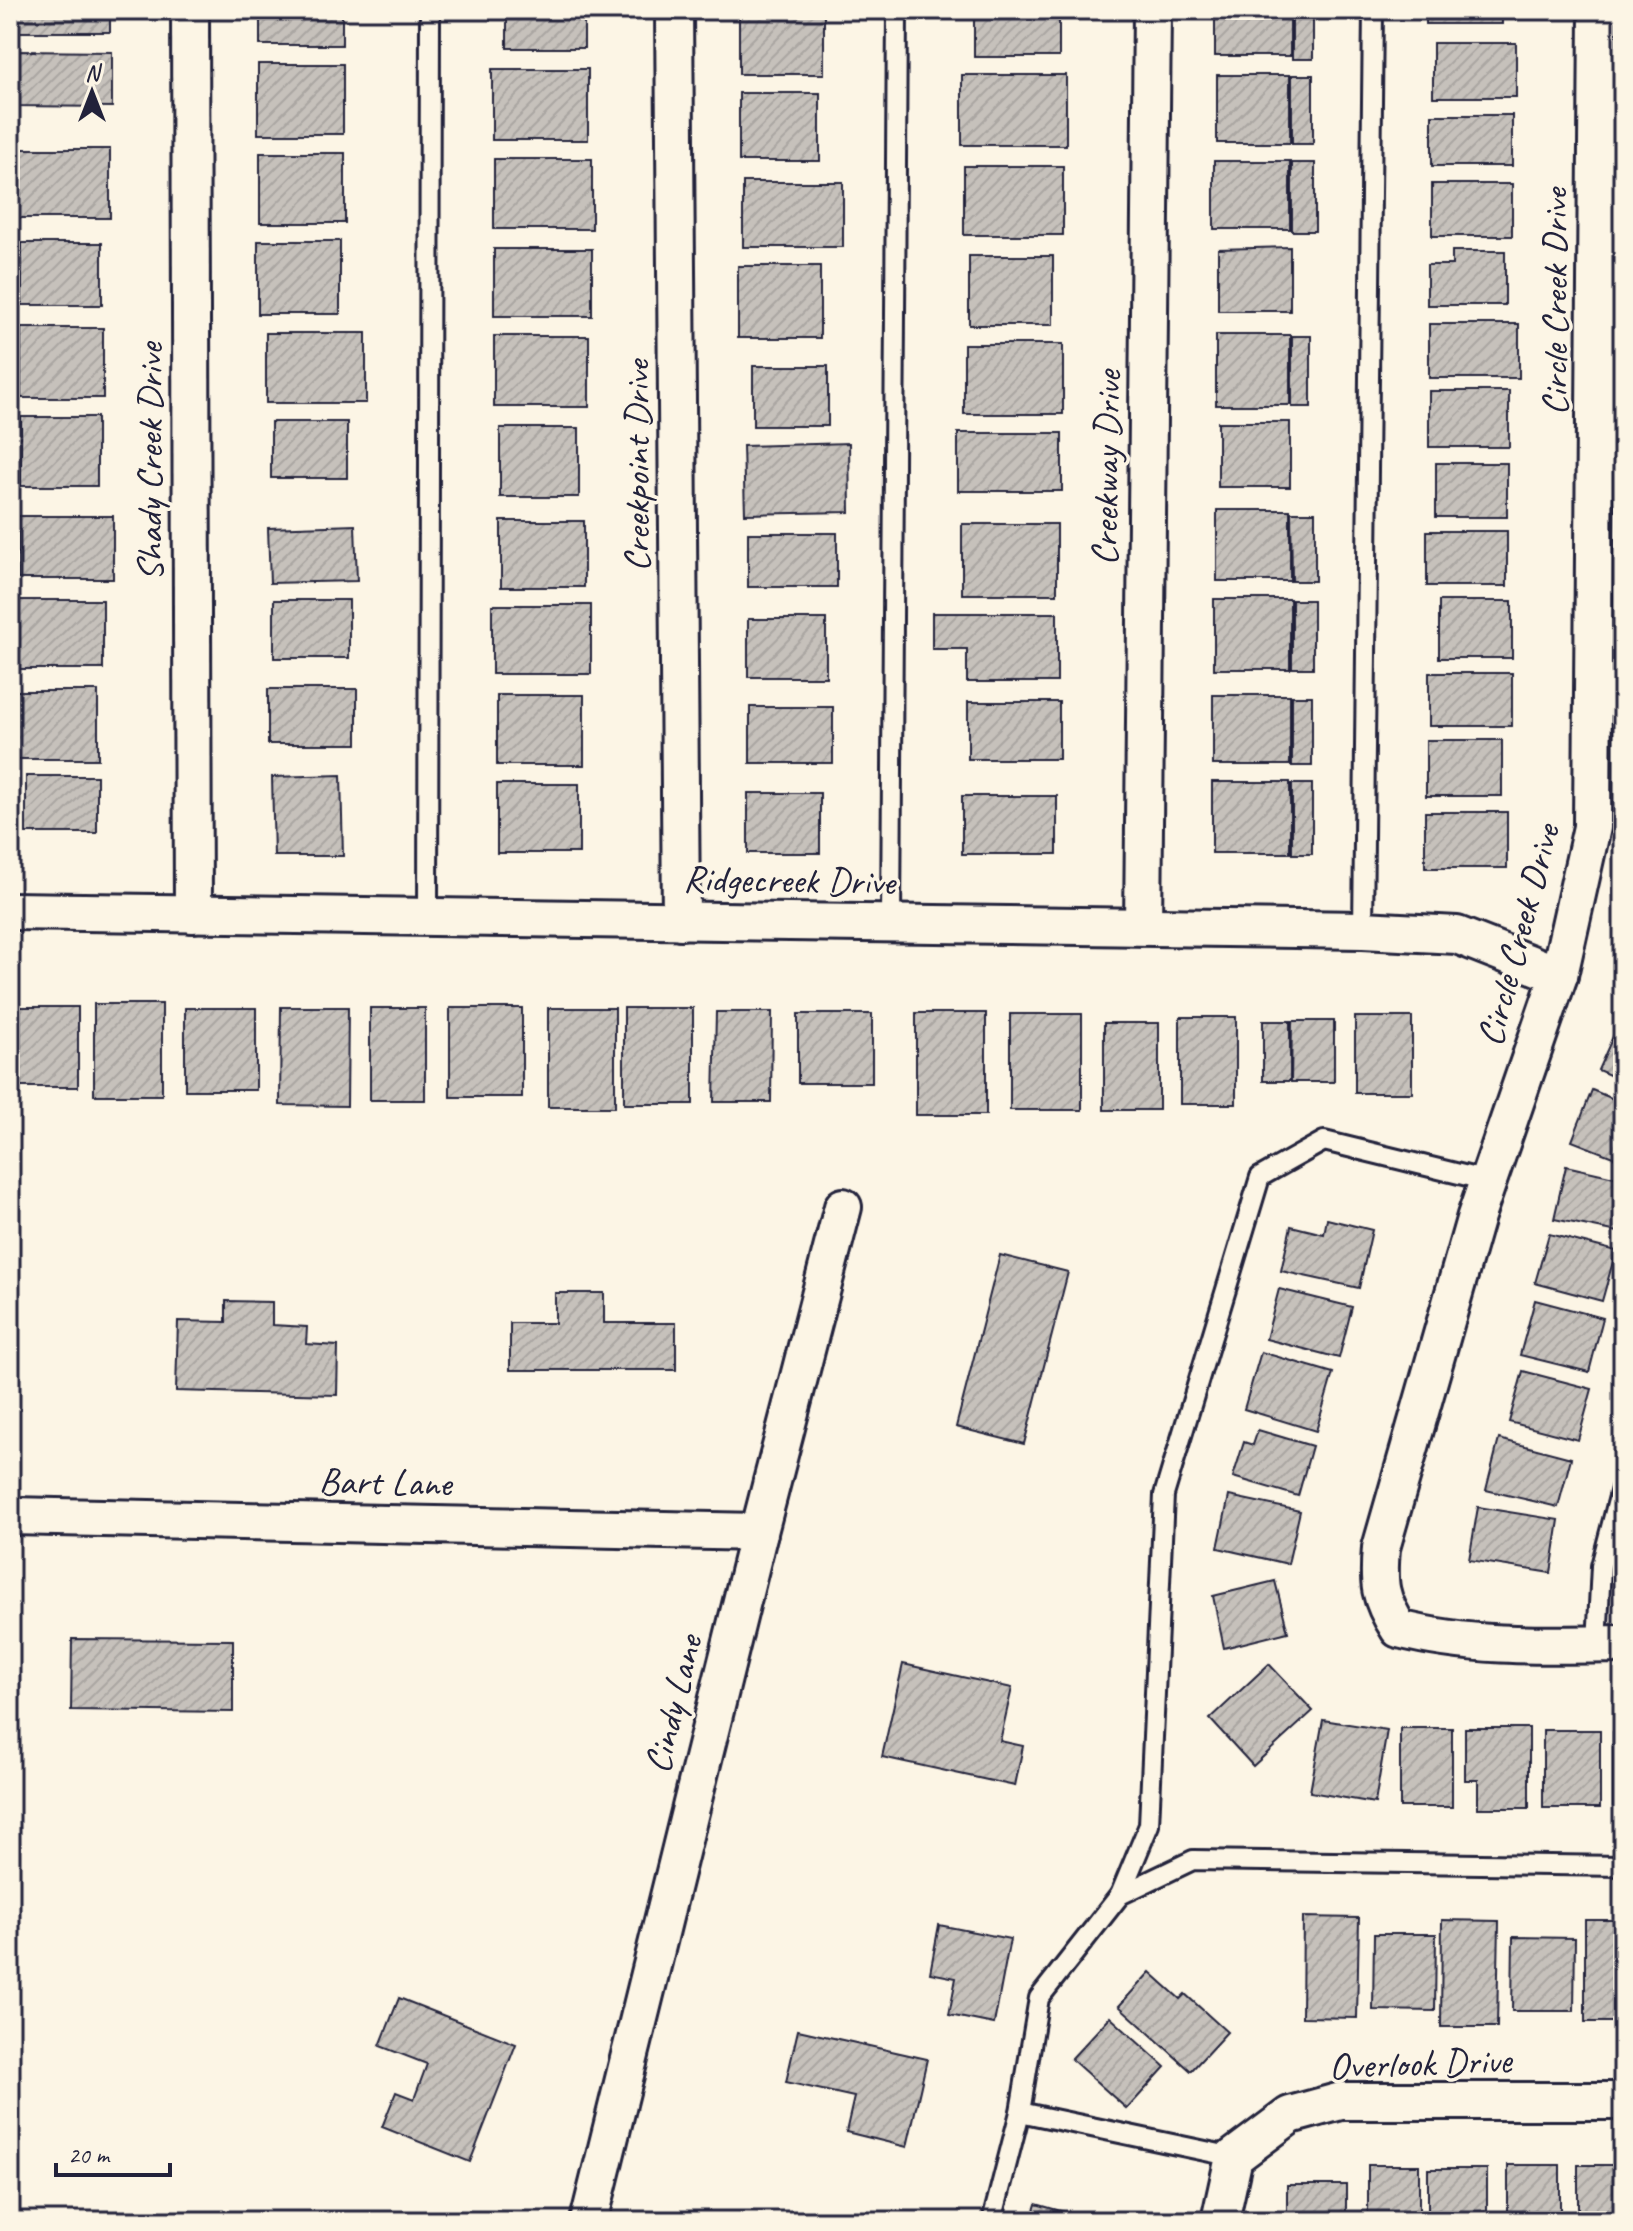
<svg xmlns="http://www.w3.org/2000/svg" width="1633" height="2231" viewBox="0 0 1633 2231" font-family="Caveat,sans-serif">
<defs>
<pattern id="building-hatch" width="6" height="6" patternUnits="userSpaceOnUse" patternTransform="scale(2)"><rect width="6" height="6" fill="#c6c1bb"/><path d="M-1 1l2-2M0 6l6-6M5 7l2-2" fill="none" stroke="#aaa6a2"/></pattern>
</defs>
<rect width="100%" height="100%" fill="#fcf5e5"/>
<filter id="ink" filterUnits="userSpaceOnUse"><feTurbulence type="fractalNoise" baseFrequency=".0125" numOctaves="2"/><feDisplacementMap in="SourceGraphic" scale="16" xChannelSelector="R" yChannelSelector="G"/><feConvolveMatrix kernelMatrix="1 2 1 2 8 2 1 2 1" color-interpolation-filters="sRGB"/></filter>
<g filter="url(#ink)">
<g fill="url(#building-hatch)" stroke="#22223b" stroke-width="2">
<rect x="14" y="10" width="96" height="22"/>
<rect x="260" y="10" width="82" height="35"/>
<rect x="507" y="10" width="77" height="38"/>
<rect x="739" y="10" width="85" height="64"/>
<rect x="974" y="10" width="85" height="47"/>
<rect x="1215" y="10" width="75" height="46"/>
<rect x="1292" y="10" width="21" height="49"/>
<rect x="1426" y="10" width="76" height="14"/>
<rect x="1433" y="43" width="83" height="54"/>
<polygon points="16,51 112,52 112,107 15,106"/>
<rect x="258" y="64" width="85" height="70"/>
<rect x="492" y="69" width="96" height="71"/>
<rect x="962" y="75" width="104" height="70"/>
<rect x="1217" y="75" width="73" height="68"/>
<rect x="1292" y="75" width="21" height="69"/>
<rect x="739" y="93" width="81" height="68"/>
<rect x="1432" y="115" width="80" height="51"/>
<polygon points="10,149 110,149 110,218 11,218"/>
<rect x="260" y="153" width="85" height="70"/>
<rect x="494" y="159" width="98" height="70"/>
<rect x="1214" y="161" width="76" height="68"/>
<rect x="1292" y="163" width="23" height="68"/>
<rect x="964" y="166" width="99" height="69"/>
<rect x="743" y="182" width="100" height="65"/>
<rect x="1432" y="184" width="80" height="52"/>
<rect x="258" y="241" width="82" height="73"/>
<rect x="22" y="243" width="80" height="62"/>
<polygon points="1290,247 1290,311 1218,311 1218,249"/>
<rect x="494" y="249" width="98" height="67"/>
<polygon points="1452,251 1505,251 1505,305 1427,305 1427,265 1452,265"/>
<rect x="969" y="256" width="84" height="69"/>
<rect x="738" y="266" width="82" height="72"/>
<rect x="1429" y="324" width="90" height="54"/>
<rect x="21" y="328" width="82" height="70"/>
<rect x="266" y="333" width="100" height="70"/>
<rect x="1216" y="335" width="74" height="70"/>
<rect x="494" y="336" width="95" height="71"/>
<rect x="1292" y="336" width="19" height="71"/>
<rect x="964" y="344" width="99" height="70"/>
<rect x="753" y="366" width="75" height="60"/>
<rect x="1429" y="391" width="80" height="56"/>
<rect x="21" y="417" width="76" height="69"/>
<rect x="271" y="422" width="76" height="56"/>
<rect x="1218" y="422" width="72" height="65"/>
<rect x="500" y="428" width="79" height="69"/>
<rect x="958" y="433" width="104" height="58"/>
<polygon points="849,443 850,512 745,514 743,446"/>
<rect x="1436" y="463" width="71" height="54"/>
<rect x="1217" y="510" width="73" height="71"/>
<polygon points="1291,512 1315,512 1315,581 1292,581"/>
<rect x="18" y="516" width="95" height="63"/>
<rect x="501" y="521" width="83" height="66"/>
<rect x="962" y="524" width="95" height="70"/>
<polygon points="355,525 357,581 270,583 268,528"/>
<rect x="1427" y="531" width="80" height="55"/>
<rect x="748" y="533" width="89" height="54"/>
<rect x="1214" y="599" width="76" height="70"/>
<rect x="19" y="600" width="84" height="69"/>
<rect x="274" y="600" width="75" height="58"/>
<rect x="1292" y="600" width="21" height="68"/>
<rect x="1439" y="601" width="73" height="57"/>
<rect x="492" y="605" width="99" height="69"/>
<polygon points="932,613 1057,613 1057,682 967,682 967,649 932,649"/>
<rect x="748" y="619" width="78" height="58"/>
<rect x="1429" y="673" width="83" height="53"/>
<rect x="268" y="689" width="89" height="55"/>
<rect x="17" y="691" width="81" height="68"/>
<rect x="497" y="695" width="87" height="70"/>
<rect x="1213" y="695" width="77" height="70"/>
<rect x="1292" y="696" width="20" height="70"/>
<rect x="968" y="702" width="91" height="57"/>
<rect x="750" y="707" width="83" height="56"/>
<rect x="1426" y="740" width="76" height="56"/>
<polygon points="341,775 343,856 274,856 272,777"/>
<rect x="26" y="776" width="71" height="57"/>
<rect x="1212" y="782" width="78" height="71"/>
<rect x="497" y="784" width="82" height="69"/>
<rect x="1292" y="784" width="20" height="70"/>
<rect x="748" y="793" width="72" height="60"/>
<rect x="962" y="796" width="95" height="58"/>
<rect x="1425" y="812" width="82" height="56"/>
<rect x="94" y="1004" width="68" height="91"/>
<rect x="10" y="1007" width="68" height="80"/>
<polygon points="281,1007 348,1007 347,1106 280,1105"/>
<rect x="185" y="1008" width="71" height="82"/>
<rect x="370" y="1008" width="55" height="92"/>
<rect x="450" y="1008" width="72" height="89"/>
<rect x="548" y="1008" width="67" height="99"/>
<rect x="624" y="1008" width="69" height="96"/>
<polygon points="716,1012 772,1012 771,1102 714,1102"/>
<rect x="916" y="1013" width="70" height="102"/>
<rect x="798" y="1014" width="74" height="69"/>
<rect x="1010" y="1014" width="72" height="96"/>
<rect x="1180" y="1017" width="56" height="87"/>
<rect x="1355" y="1017" width="57" height="76"/>
<rect x="1263" y="1021" width="27" height="60"/>
<polygon points="1292,1021 1334,1021 1334,1082 1291,1082"/>
<polygon points="1620,1021 1623,1022 1623,1081 1598,1070"/>
<rect x="1104" y="1023" width="55" height="87"/>
<polygon points="1592,1090 1623,1103 1623,1161 1572,1141"/>
<polygon points="1566,1166 1623,1179 1623,1233 1554,1219"/>
<polygon points="1327,1219 1372,1230 1359,1288 1281,1271 1291,1226 1324,1234"/>
<polygon points="1549,1234 1616,1251 1602,1301 1535,1283"/>
<polygon points="1000,1255 1068,1272 1024,1444 956,1427"/>
<polygon points="1279,1289 1352,1307 1339,1358 1266,1339"/>
<polygon points="555,1293 604,1293 604,1323 676,1323 676,1370 510,1370 510,1323 555,1323"/>
<polygon points="1535,1300 1603,1318 1589,1372 1520,1355"/>
<polygon points="226,1301 272,1302 272,1325 307,1327 306,1344 338,1346 337,1395 176,1391 178,1321 226,1322"/>
<polygon points="1261,1352 1333,1373 1316,1431 1244,1409"/>
<polygon points="1523,1371 1592,1389 1578,1440 1509,1422"/>
<polygon points="1258,1430 1312,1446 1298,1496 1233,1477 1244,1442 1253,1445"/>
<polygon points="1499,1439 1571,1458 1558,1507 1486,1490"/>
<polygon points="1229,1496 1300,1511 1288,1564 1218,1548"/>
<polygon points="1478,1507 1559,1520 1551,1573 1469,1560"/>
<polygon points="1275,1581 1288,1632 1224,1648 1213,1596"/>
<polygon points="72,1639 233,1640 233,1712 71,1710"/>
<polygon points="903,1664 1012,1688 1000,1741 1023,1746 1015,1786 882,1757"/>
<polygon points="1269,1664 1313,1711 1253,1766 1210,1719"/>
<polygon points="1323,1720 1387,1730 1375,1803 1310,1792"/>
<rect x="1400" y="1728" width="52" height="79"/>
<polygon points="1465,1728 1529,1728 1529,1808 1478,1808 1478,1780 1465,1780"/>
<rect x="1543" y="1730" width="57" height="78"/>
<rect x="1613" y="1732" width="10" height="74"/>
<polygon points="1303,1917 1359,1918 1357,2018 1302,2017"/>
<polygon points="1442,1920 1499,1921 1497,2027 1441,2027"/>
<rect x="1585" y="1920" width="38" height="102"/>
<polygon points="939,1925 1010,1939 994,2024 949,2015 956,1978 930,1973"/>
<polygon points="1374,1934 1436,1934 1435,2011 1373,2010"/>
<polygon points="1513,1937 1575,1938 1574,2011 1512,2011"/>
<polygon points="1150,1972 1180,1999 1185,1994 1227,2032 1191,2071 1119,2006"/>
<polygon points="399,1998 516,2044 470,2162 382,2127 396,2092 414,2099 427,2064 380,2046"/>
<polygon points="1110,2017 1165,2067 1127,2109 1071,2059"/>
<polygon points="798,2030 927,2059 907,2147 846,2132 854,2097 786,2082"/>
<rect x="1368" y="2165" width="51" height="56"/>
<rect x="1508" y="2165" width="52" height="56"/>
<rect x="1578" y="2165" width="45" height="56"/>
<rect x="1428" y="2169" width="59" height="52"/>
<rect x="1287" y="2185" width="59" height="36"/>
<polygon points="1036,2204 1096,2221 1031,2221"/>
</g>
<g fill="none" stroke-linecap="round" stroke-linejoin="round">
<g stroke="#22223b" stroke-width="24">
<g id="lane">
<polyline points="428,917 430,10"/>
<polyline points="891,923 897,10"/>
<polyline points="1363,930 1373,10"/>
<polyline points="1597,1644 1601,1566 1623,1481"/>
<polyline points="1120,1895 1149,1825 1164,1495 1260,1177 1324,1141 1488,1181"/>
<polyline points="1020,2112 1234,2157"/>
<polyline points="992,2221 1020,2112 1039,1998 1120,1895 1193,1860 1623,1866"/>
</g>
</g>
<g stroke="#22223b" stroke-width="42">
<g id="street">
<polyline points="190,10 193,914"/>
<polyline points="674,10 681,921"/>
<path d="M1598,10l-6,817 -33,148 -83,241 -95,332c-3,36 -2,50 18,81 73,19 149,16 224,15"/>
<polyline points="10,911 1363,930 1457,935 1559,975"/>
<polyline points="1143,926 1152,10"/>
<polyline points="10,1516 759,1532"/>
<polyline points="589,2221 759,1532 843,1207"/>
<polyline points="1220,2221 1234,2157 1290,2115 1341,2101 1623,2101"/>
</g>
</g>
<use href="#lane" stroke="#fcf5e5" stroke-width="18"/>
<use href="#street" stroke="#fcf5e5" stroke-width="36"/>
</g>
</g>
<g text-anchor="middle" dominant-baseline="central" stroke-width="7" stroke-linejoin="round" paint-order="stroke">
<g font-size="38" fill="#22223b" stroke="#fcf5e5">
<text transform="translate(1554 302) rotate(-90)">Circle Creek Drive</text>
<text transform="translate(149 462) rotate(-90)">Shady Creek Drive</text>
<text transform="translate(636 466) rotate(-90)">Creekpoint Drive</text>
<text transform="translate(1106 468) rotate(-89)">Creekway Drive</text>
<text transform="translate(789 880) rotate(1)">Ridgecreek Drive</text>
<text transform="translate(1518 935) rotate(-75)">Circle Creek Drive</text>
<text transform="translate(385 1482) rotate(1)">Bart Lane</text>
<text transform="translate(673 1704) rotate(-76)">Cindy Lane</text>
<text transform="translate(1420 2063) rotate(-2)">Overlook Drive</text>
</g>
</g>
<rect width="1633" height="2231" fill="none" stroke="#fcf5e5" stroke-width="40"/>
<rect x="20" y="20" width="1593" height="2191" fill="none" stroke="#22223b" stroke-width="3" filter="url(#ink)"/>
<g transform="translate(92 92)" stroke="#fcf5e5" stroke-width="6" paint-order="stroke">
<path d="M0-6L14 30L0 20L-14 30Z" fill="#22223b"/>
<text y="-12" font-size="22" font-weight="bold" text-anchor="middle" fill="#22223b">N</text>
</g>
<path d="M56 2163v12h114v-12" fill="none" stroke="#22223b" stroke-width="4"/>
<text x="68" y="2163" font-size="24" fill="#22223b" stroke="#fcf5e5" stroke-width="6" paint-order="stroke">20 m</text>
</svg>
